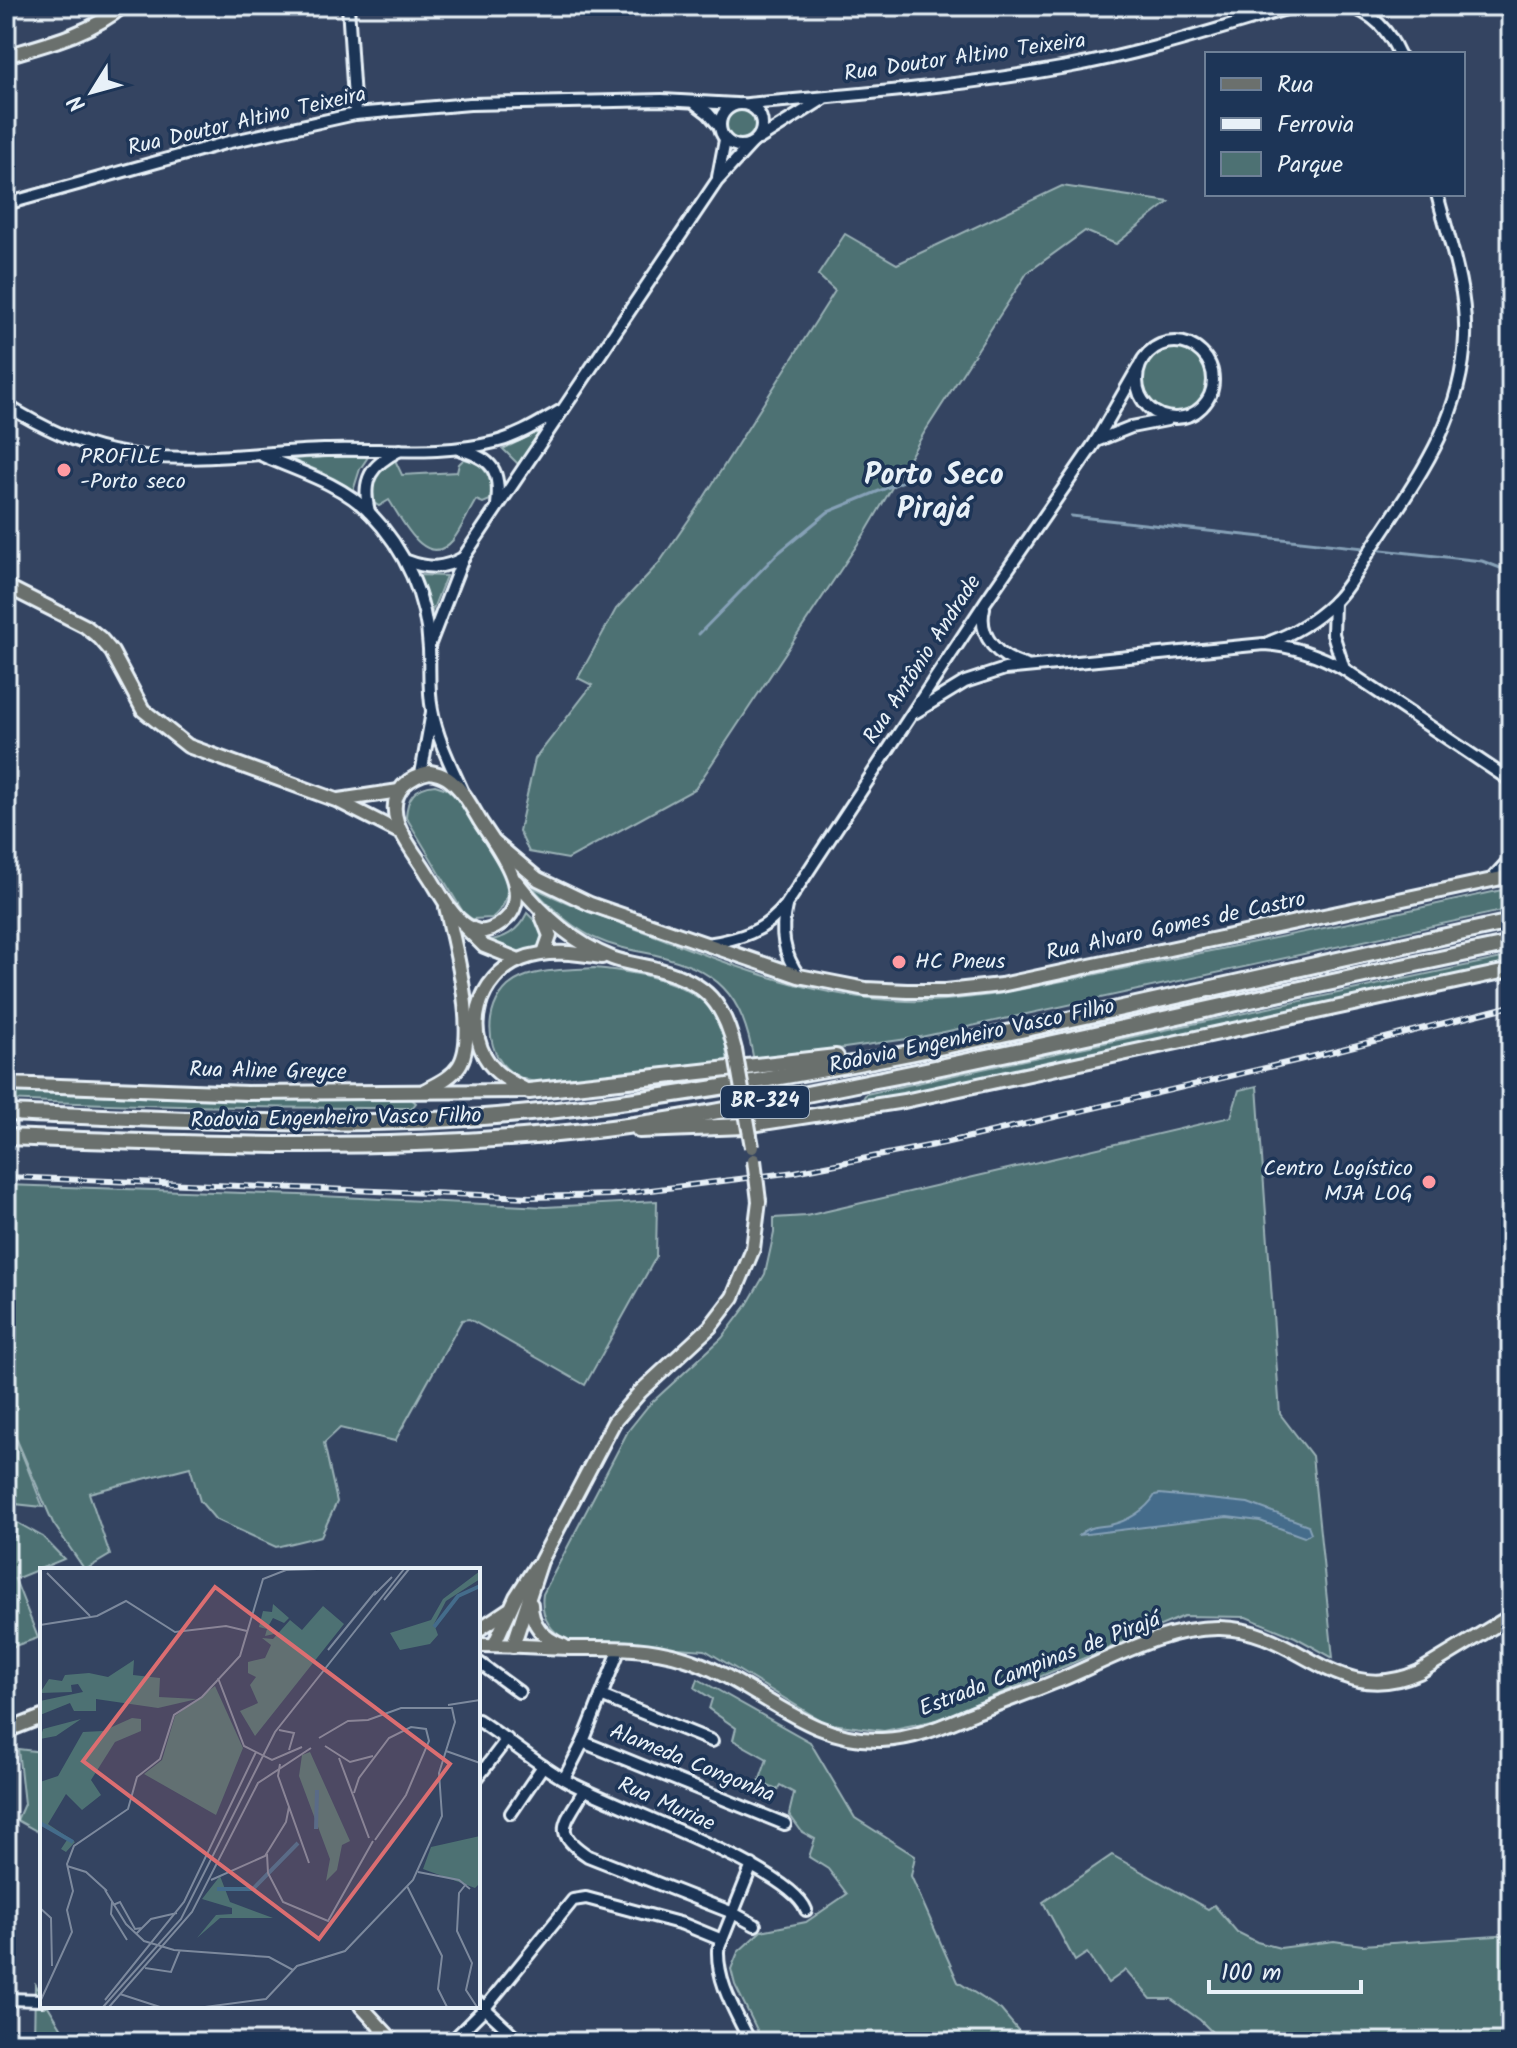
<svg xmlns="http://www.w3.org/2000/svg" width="1517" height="2048" viewBox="0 0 1517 2048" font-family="Kalam,sans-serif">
<rect width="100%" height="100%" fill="#344461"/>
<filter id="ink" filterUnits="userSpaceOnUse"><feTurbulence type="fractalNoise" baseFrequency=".0125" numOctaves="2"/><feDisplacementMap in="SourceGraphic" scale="16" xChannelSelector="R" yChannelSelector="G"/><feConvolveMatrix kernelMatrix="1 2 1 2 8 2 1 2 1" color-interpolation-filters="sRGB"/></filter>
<g filter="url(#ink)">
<g fill="#4d7173" stroke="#9ab1b6" stroke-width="2">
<circle cx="740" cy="124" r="15"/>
<polygon points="1062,186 1169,202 1116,244 1085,231 1027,273 924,433 867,530 695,789 568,859 529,852 519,831 535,759 592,685 578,678 616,609 659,563 701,502 835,291 818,275 845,234 897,264"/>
<circle cx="1175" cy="380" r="32"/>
<polygon points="541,430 518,464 503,449"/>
<polygon points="329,457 368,457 360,469 353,491 321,472 290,459"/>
<path d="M464,459c21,4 31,20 26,41l-7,3 -7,-3c-8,13 -14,28 -23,40 -27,32 -52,-22 -64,-40l-10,6 -5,-3c-7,-20 2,-36 21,-43l7,15 55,-3 2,-8z"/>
<polygon points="419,575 446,576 429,619"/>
<path d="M435,785l12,4 10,9 49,79c3,19 0,29 -14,41l-20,1 -9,-7 -57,-95c1,-20 9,-30 29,-32z"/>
<path d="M531,886c42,21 86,36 130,52 79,31 159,61 246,63 30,1 60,-3 91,-7l375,-76 138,-30v21l-590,128 -167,24c-12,-68 -35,-91 -102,-107 -16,-3 -33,-6 -48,-12 -30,-11 -52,-33 -73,-56z"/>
<path d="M527,913l17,17 3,15c-25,11 -38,9 -62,-4 19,-2 33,-9 42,-28z"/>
<polygon points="1511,956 1511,963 916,1093 738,1122 720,1121 862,1100 866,1094"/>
<path d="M594,968c43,4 101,12 126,53 6,11 6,30 8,43l-176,20c-17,-1 -33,-4 -46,-16 -25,-25 -20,-75 15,-90 21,-9 50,-8 73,-10z"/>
<path d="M1257,1086l23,328 32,42 21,202 -38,-21 -49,-20 -62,-1 -247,104 -53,11 -59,-8 -120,-73 -138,-10c-19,-10 -27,-25 -24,-46l85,-163 20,-25 74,-68 25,-33 18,-31 9,-41v-15l32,-2 425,-99 8,-27z"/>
<path d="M6,1090l150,8h254l6,5 -4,5c-135,0 -271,-1 -406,-8z"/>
<polygon points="6,1185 300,1195 545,1207 657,1201 656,1257 585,1385 469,1319 462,1320 395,1441 340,1428 324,1443 337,1502 321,1536 276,1547 215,1519 200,1501 190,1467 89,1493 110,1555 85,1570 53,1523 16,1438 6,1405"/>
<polygon points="6,1414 43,1507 6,1503"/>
<polygon points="16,1522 43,1537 64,1559 15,1579 38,1638 6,1649 6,1537 15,1537"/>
<polygon points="698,1679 810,1742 855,1818 915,1856 911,1876 958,1982 1001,2010 1028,2042 763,2042 735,1985 731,1969 738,1952 761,1931 806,1922 847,1894 828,1869 809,1857 815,1839 802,1832 789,1814 794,1793 780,1785 777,1790 759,1782 767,1759 733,1740 736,1728 709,1709 712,1699 695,1688"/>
<polygon points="18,1749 42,1752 42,1834 17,1820 24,1804"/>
<polygon points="1112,1855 1208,1909 1214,1905 1237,1932 1257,1942 1280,1948 1334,1941 1362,1945 1511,1935 1511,2042 1222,2042 1200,2020 1171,1999 1151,1999 1126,1970 1108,1983 1087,1953 1075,1961 1043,1902"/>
<polygon points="35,1985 42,1997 42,2006 48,2006 70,2042 34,2042"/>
</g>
<path fill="#446c8b" stroke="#86a1b7" stroke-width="2" d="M1160,1494l88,9 60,22 3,8 -7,4 -44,-16 -33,-4 -148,18c9,-9 20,-8 31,-10 18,-4 36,-15 45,-30z"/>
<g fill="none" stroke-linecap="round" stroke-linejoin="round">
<g stroke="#86a1b7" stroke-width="3">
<polyline points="1071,516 1482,561 1511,572"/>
<polyline points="699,634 777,554 828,512 918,475"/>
</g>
<g stroke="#e8f1f8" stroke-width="16">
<g id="minor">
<polyline points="348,6 355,114"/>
<path d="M1348,6c26,8 40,24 51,48"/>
<circle cx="741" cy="125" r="21"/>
<polyline points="696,104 708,113 720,127"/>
<path d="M748,104c106,-9 214,-18 319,-37 78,-14 154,-39 229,-61"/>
<polyline points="759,139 823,99"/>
<polyline points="718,177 725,140"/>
<polyline points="6,204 225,143 355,114 470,104 662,100 736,104"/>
<circle cx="1175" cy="380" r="38"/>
<path d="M6,405c32,20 68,38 106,46 70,15 142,1 212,-1 57,-2 116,6 171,-8 24,-6 44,-19 65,-31"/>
<polyline points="1096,441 1131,427 1167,420"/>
<path d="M461,450c32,9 40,21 36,55"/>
<path d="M263,456c35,15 79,28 107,57 35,36 57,85 59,136 1,20 -1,41 3,61 5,28 18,54 30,80"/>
<path d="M369,512c-8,-33 2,-47 31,-62"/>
<path d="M407,561c21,8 36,8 56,-3"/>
<polyline points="1334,602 1333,634 1344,669"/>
<path d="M984,608c-7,29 15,50 41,57"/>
<path d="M1270,642c22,-8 44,-21 62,-38 18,-17 31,-44 45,-64 43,-65 85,-122 88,-203 2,-48 -16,-97 -28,-143"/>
<polyline points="429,646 463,558 717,181 751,144"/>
<path d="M916,712l49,-30 40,-13 259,-25c30,2 54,10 80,25l167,112"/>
<polyline points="421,774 432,712"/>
<polyline points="1491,880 1511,858"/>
<path d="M786,906c-6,26 -3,48 13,70"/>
<path d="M707,944c32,-5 58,-12 79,-39l200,-304 110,-160 42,-73"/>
<polyline points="478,1662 519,1692"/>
<polyline points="601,1696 712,1741"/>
<path d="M478,1720c29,19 56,42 87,60 46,26 226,88 241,130"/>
<polyline points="583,1742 785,1824"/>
<polyline points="478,1777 507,1739"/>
<polyline points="564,1779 583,1742 620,1648"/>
<path d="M584,1790c-18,33 -34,41 4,66l145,57 22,12"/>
<polyline points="511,1813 543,1766"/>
<polyline points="6,1999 42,2000"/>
<polyline points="478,2002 521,2042"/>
<polyline points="6,2040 52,2039"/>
<polyline points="451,2042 485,2008 573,1900 586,1898 683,1924 722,1940"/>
<path d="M750,2042c-14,-30 -33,-58 -32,-92l34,-85"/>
</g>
</g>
<g stroke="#e8f1f8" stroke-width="18">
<g id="major">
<path d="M6,56c41,-12 84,-22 117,-50"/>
<polyline points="6,586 85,626 100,638 112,652 143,710 188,746 336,800 403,834"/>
<path d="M430,772c6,1 11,2 17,6 15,10 24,28 33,43 16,25 54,72 26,98 -6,6 -12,10 -21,12 -7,1 -16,-3 -22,-8 -15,-12 -25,-34 -36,-50 -14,-24 -48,-59 -24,-87 8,-8 16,-12 27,-14z"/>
<polyline points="339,800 399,791"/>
<polyline points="494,842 538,879 590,904 799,976 866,989 907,991 946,991 1001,985 1511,876"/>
<path d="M516,881c25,32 57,62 96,77 15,6 33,7 48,12 47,13 64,34 75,80"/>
<polyline points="542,916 550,936 544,953"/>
<polyline points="465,927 484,946 519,960"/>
<polyline points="6,1084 247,1093 529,1091"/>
<path d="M526,1090c-11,-6 -22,-11 -31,-20 -35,-36 -17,-94 27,-111 25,-10 54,-6 80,-2"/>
<path d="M424,1091c13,-7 27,-13 35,-25 20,-29 -5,-125 -13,-159"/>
<polyline points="745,1126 904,1101 1511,970"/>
<path d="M531,1604c0,21 13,35 33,42"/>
<polyline points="478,1630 508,1610"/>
<path d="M478,1645c30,0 61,2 91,3 38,0 77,-2 114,10 71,21 121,85 199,82 31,-1 59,-13 87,-25 30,-12 61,-23 91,-35 50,-21 104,-53 160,-52 79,1 117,81 199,44l92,-56"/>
<polyline points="494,1645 516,1597 536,1566"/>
<polyline points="513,1646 541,1561 614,1422 640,1392 710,1327 733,1297 753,1249 759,1201"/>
<polyline points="6,1731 42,1717"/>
<polyline points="361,2006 394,2042"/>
</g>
</g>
<g stroke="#e8f1f8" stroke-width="20">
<g id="highway">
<polyline points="529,1091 836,1057"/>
<path d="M6,1113c183,7 368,19 551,-3 322,-38 637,-121 954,-188"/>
<polyline points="639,1130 745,1126"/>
<path d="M6,1137c199,8 399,16 597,-8 93,-11 186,-32 279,-50 210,-42 419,-92 629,-135"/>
</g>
</g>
<use href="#minor" stroke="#1d3557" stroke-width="10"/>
<use href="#major" stroke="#6b706d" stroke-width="12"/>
<use href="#highway" stroke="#6b706d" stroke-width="14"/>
<g stroke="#e8f1f8" stroke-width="6">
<polyline id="rail" points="6,1177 530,1197 611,1195 795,1172 944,1143 1299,1060 1511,1006"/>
</g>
<use href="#rail" stroke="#1d3557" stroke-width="3" stroke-dasharray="9" stroke-linecap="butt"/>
<g stroke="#e8f1f8" stroke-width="18" stroke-linecap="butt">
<g id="major-bridge">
<polyline points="735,1050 752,1147"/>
<polyline points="754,1160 759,1201"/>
</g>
</g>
<use href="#major-bridge" stroke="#6b706d" stroke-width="12"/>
</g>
</g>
<g fill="#ff9aa2" stroke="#1d3557" stroke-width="3">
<circle cx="64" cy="470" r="8"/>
<circle cx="899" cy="962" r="8"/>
<circle cx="1429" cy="1182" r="8"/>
</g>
<g text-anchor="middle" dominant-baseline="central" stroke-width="7" stroke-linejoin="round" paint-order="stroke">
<rect fill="#1d3557" stroke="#abb9c8" stroke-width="2" x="721" y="1086" width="88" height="32" rx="6"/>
<g font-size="20" font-weight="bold" fill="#e8f1f8">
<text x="765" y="1102">BR-324</text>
</g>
<g font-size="22" fill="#e8f1f8" stroke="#1d3557">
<text transform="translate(965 58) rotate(-8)">Rua Doutor Altino Teixeira</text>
<text transform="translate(247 122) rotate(-13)">Rua Doutor Altino Teixeira</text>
<text transform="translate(923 660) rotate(-57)">Rua Antônio Andrade</text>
<text transform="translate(1176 927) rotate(-12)">Rua Alvaro Gomes de Castro</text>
<text transform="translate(972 1037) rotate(-12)">Rodovia Engenheiro Vasco Filho</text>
<text transform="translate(268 1072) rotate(1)">Rua Aline Greyce</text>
<text transform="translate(336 1119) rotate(-1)">Rodovia Engenheiro Vasco Filho</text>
<text transform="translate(1040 1665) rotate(-21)">Estrada Campinas de Pirajá</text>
<text transform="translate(692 1764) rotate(22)">Alameda Congonha</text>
<text transform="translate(666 1805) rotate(24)">Rua Muriae</text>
</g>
<g font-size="22" fill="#e8f1f8" stroke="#1d3557" text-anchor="start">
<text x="80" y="457">PROFILE<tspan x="80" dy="25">-Porto seco</tspan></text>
<text x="915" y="962">HC Pneus</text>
<text x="1413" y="1169" text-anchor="end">Centro Logístico<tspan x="1413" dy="25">MJA LOG</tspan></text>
</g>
<g font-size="30" font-weight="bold" fill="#e8f1f8" stroke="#1d3557">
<text x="934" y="476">Porto Seco<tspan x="934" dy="34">Pirajá</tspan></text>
</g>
</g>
<g transform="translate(40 1568)">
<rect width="440" height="440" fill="#344461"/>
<path d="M440,3v8l-34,22 -12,23 4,11 -8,9 -30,6 -10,-17 41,-13 12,-21zM233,36l16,14 -5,5 -11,-5 -4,7 5,9 -9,2 2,-7 -8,-2 4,-16 9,1zM283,38l21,18 -89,112 -15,-25 18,-8 -8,-18 6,-8 -8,-4v-11l17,-4 6,-13 -9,-7 11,1 17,-19 12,10zM94,92l-1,15 27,3 -1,19 38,2 -39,9 -62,-9v12h-22l-4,-8 -30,12v-14l43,-9 -5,-8 -7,1 1,7 -32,1 9,-14 13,2 3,-6 24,-2 19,4zM175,118l28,62 -27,67 -72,-41 18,-14 13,-44zM92,150l9,1v12l-26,11 -24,38 10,15 -19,15 -16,-16 -18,30 27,18 -9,10 -5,-3 6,-9 -4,-5 -23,-11v-42l18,-6 25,-44 20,-1zM41,151l-25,17 -16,3 3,-10zM270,184l40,89 -8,4 -5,25 -11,11 4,-22 -31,-83 3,-21zM440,268v47l-5,5 -52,-19 8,-22zM180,308l10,26 43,16h-53l-23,20 19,-23 16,-1v-6l-30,-9z" fill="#4d7173"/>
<path fill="none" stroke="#446c8b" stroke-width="4" d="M394,59l24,-31 22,-10M0,255l33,19M276,261l1,-39M177,321h36l45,-46"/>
<path fill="none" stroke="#7c899d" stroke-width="2" d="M7,5l43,43M334,27l18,-18M344,32l25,-31M0,57l57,-9 29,-15 49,31 51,-6 21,5M288,82l48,-59M178,110l26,68 28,14 30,-13M408,137l32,-5M239,162l15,3 -5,17M285,178l25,16 23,-6M406,183l34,12M299,190l30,80M240,196l-2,12 31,87M314,225l5,-15 30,-40 22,-11 15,2 3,12 -23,54 -31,45M227,286l1,19 15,29 45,19 45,-80M27,298l19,6 21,19M378,304l41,8 11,9M171,312l54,-24 21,-34 3,-15M426,316l-7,9 -2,38 15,32 -6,27 11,17M367,318l35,70 -4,33 9,18M65,322l21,34 18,17 30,9 95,7 24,13M72,334l-1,12 16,26M73,337l7,-3 15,27 7,-1M0,340l11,10 1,48M96,366l15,-15 26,-6M105,400l26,4 9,-22M80,426l40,13M65,432l79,-98 72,-150M0,434l32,-70 -5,-22 6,-19 -6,-27 7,-18 54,-37 9,-32 23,-18 14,-44 28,-18 38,-41 23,-77 23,-9 31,-1M63,439l78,-88 94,-187 129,-163M69,439l83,-95 66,-129 53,-35M165,439l61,-8 31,-33 48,-15 68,-71 29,-64 -3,-43 16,-51 -3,-14h-51l-33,12 -20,1 -29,17"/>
<path fill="#dc6e71" fill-opacity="0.15" stroke="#dc6e71" stroke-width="4" d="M175,19l235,177 -131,175 -236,-178z"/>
<rect width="440" height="440" fill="none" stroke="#e8f1f8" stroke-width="4"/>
</g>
<rect width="1517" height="2048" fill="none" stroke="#1d3557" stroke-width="32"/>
<rect x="16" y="16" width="1485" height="2016" fill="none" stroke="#e8f1f8" stroke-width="3" filter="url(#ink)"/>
<rect x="1205" y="52" width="260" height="144" fill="#1d3557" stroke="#6e8097" stroke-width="2"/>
<rect x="1221" y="78" width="40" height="12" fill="#6b706d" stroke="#6e8097" stroke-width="2"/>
<text x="1277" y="92" font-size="24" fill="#e8f1f8">Rua</text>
<rect x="1221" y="118" width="40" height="12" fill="#e8f1f8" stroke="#6e8097" stroke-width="2"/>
<text x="1277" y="132" font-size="24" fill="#e8f1f8">Ferrovia</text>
<rect x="1221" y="152" width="40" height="24" fill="#4d7173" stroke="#6e8097" stroke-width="2"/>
<text x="1277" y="172" font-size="24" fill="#e8f1f8">Parque</text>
<g transform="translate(92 92) rotate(233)" stroke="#1d3557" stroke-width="6" paint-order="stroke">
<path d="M0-6L14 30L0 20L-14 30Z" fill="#e8f1f8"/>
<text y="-12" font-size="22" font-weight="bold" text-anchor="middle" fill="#e8f1f8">N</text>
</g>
<path d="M1209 1980v12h152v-12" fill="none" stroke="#e8f1f8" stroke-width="4"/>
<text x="1221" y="1980" font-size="24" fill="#e8f1f8" stroke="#1d3557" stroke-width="6" paint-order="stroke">100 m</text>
</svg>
